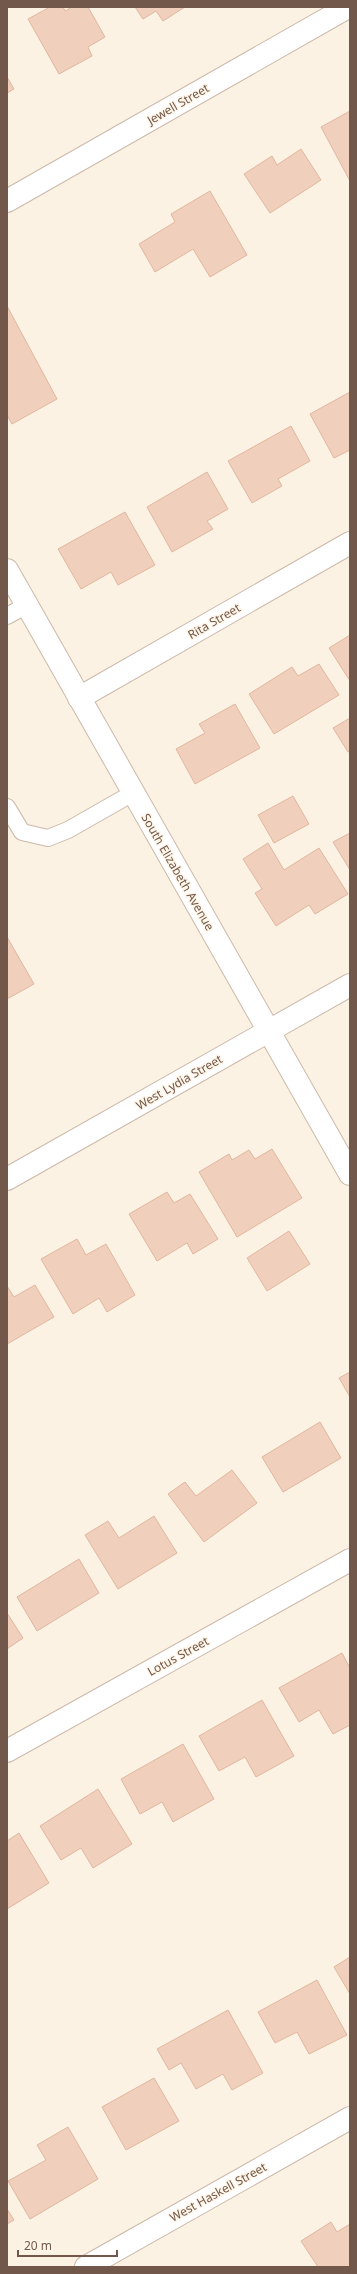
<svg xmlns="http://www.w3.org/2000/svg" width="357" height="2274" viewBox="0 0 357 2274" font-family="'Noto Sans',sans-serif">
<rect width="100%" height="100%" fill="#fbf2e3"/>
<g fill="#f0d0bc" stroke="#e2b69d">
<polygon points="50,7 63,7 65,11 72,7 88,7 105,37 88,47 92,56 59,74 28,19"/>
<polygon points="135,7 185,7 163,21 156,11 143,19"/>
<polygon points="7,77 14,89 7,93"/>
<polygon points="350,111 350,181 321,127"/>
<polygon points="301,149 321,180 270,213 244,174 272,156 277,165"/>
<polygon points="210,191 247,255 210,277 193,249 155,272 139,244 175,222 171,214"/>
<polygon points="7,306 57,399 12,424 7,415"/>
<polygon points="350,392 350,450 334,458 310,414"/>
<polygon points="291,426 310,461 278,479 282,486 252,503 228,461"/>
<polygon points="207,472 228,509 207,521 213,529 172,552 147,507"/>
<polygon points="125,512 155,565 118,585 111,572 81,589 58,549"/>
<polygon points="350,635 350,681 329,648"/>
<polygon points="319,664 339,695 274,734 249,694 292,667 298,676"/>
<polygon points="235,704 260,748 195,784 176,749 205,733 199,724"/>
<polygon points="350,718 350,751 348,752 333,728"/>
<polygon points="293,796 309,824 274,843 258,815"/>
<polygon points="350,833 350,870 333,842"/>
<polygon points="268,843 284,870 319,848 348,894 315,914 309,905 276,926 255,893 262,889 243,859"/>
<polygon points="7,937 34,984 7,999"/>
<polygon points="272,1149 302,1198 237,1237 199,1172 229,1154 232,1160 249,1150 255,1159"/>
<polygon points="167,1192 174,1203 190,1194 218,1239 193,1254 187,1243 157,1261 129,1214"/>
<polygon points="289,1231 310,1264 267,1291 247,1258"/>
<polygon points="77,1239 86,1255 106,1244 135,1295 107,1312 99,1298 73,1314 41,1259"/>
<polygon points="35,1285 54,1317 7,1344 7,1286 14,1297"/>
<polygon points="350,1372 350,1397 339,1378"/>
<polygon points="320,1422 341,1458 283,1492 262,1457"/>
<polygon points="232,1470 257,1503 204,1542 168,1494 185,1482 196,1496"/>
<polygon points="154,1516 177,1553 118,1589 85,1535 108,1521 119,1538"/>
<polygon points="79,1559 99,1593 37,1631 17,1597"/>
<polygon points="7,1613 23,1638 7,1649"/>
<polygon points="342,1653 350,1668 350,1725 333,1734 319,1710 299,1722 279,1688"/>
<polygon points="262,1700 294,1756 256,1777 245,1757 219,1771 199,1736"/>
<polygon points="183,1744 214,1799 173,1822 162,1802 140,1814 121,1779"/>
<polygon points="98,1789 132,1844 93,1868 81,1848 61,1860 40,1826"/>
<polygon points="19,1833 49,1883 7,1909 7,1841"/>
<polygon points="350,1957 350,1994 334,1967"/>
<polygon points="317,1980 347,2035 309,2054 297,2032 275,2043 258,2012"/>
<polygon points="228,2010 263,2073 232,2090 223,2074 196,2089 181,2063 169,2070 157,2049"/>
<polygon points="154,2078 179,2121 126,2150 102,2107"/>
<polygon points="68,2127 98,2179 30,2219 8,2181 46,2160 37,2145"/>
<polygon points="7,2209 14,2220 7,2224"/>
<polygon points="331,2222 337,2232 350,2224 350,2267 318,2267 301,2241"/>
</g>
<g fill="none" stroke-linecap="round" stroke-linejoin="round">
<g stroke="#ccb9aa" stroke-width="18">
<g id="service">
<polyline points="7,616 27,605"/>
<polyline points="7,807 22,832 48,838 68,830 133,793"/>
</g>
</g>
<g stroke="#ccb9aa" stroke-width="24">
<g id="minor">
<polyline points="7,201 348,7"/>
<polyline points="7,570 350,1174"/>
<polyline points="79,698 350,543"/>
<polyline points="7,1179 350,985"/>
<polyline points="7,1751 350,1560"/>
<polyline points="86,2267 350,2118"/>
</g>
</g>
<use href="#service" stroke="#fff" stroke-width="16"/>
<use href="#minor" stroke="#fff" stroke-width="22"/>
</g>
<g text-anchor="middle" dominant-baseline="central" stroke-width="3" stroke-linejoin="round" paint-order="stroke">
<g font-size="12" fill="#72584a" stroke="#fef6e9">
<text transform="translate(178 104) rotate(-30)">Jewell Street</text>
<text transform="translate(214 621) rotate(-30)">Rita Street</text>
<text transform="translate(178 872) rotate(60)">South Elizabeth Avenue</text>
<text transform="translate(179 1082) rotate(-30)">West Lydia Street</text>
<text transform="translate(178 1656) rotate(-29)">Lotus Street</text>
<text transform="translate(218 2192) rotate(-29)">West Haskell Street</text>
</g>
</g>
<rect width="357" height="2274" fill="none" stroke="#72584a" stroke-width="16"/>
<path d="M18 2250v6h99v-6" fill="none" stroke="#72584a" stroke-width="2"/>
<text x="24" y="2250" font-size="12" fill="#72584a" stroke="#fef6e9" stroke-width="3" paint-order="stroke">20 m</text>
</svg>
